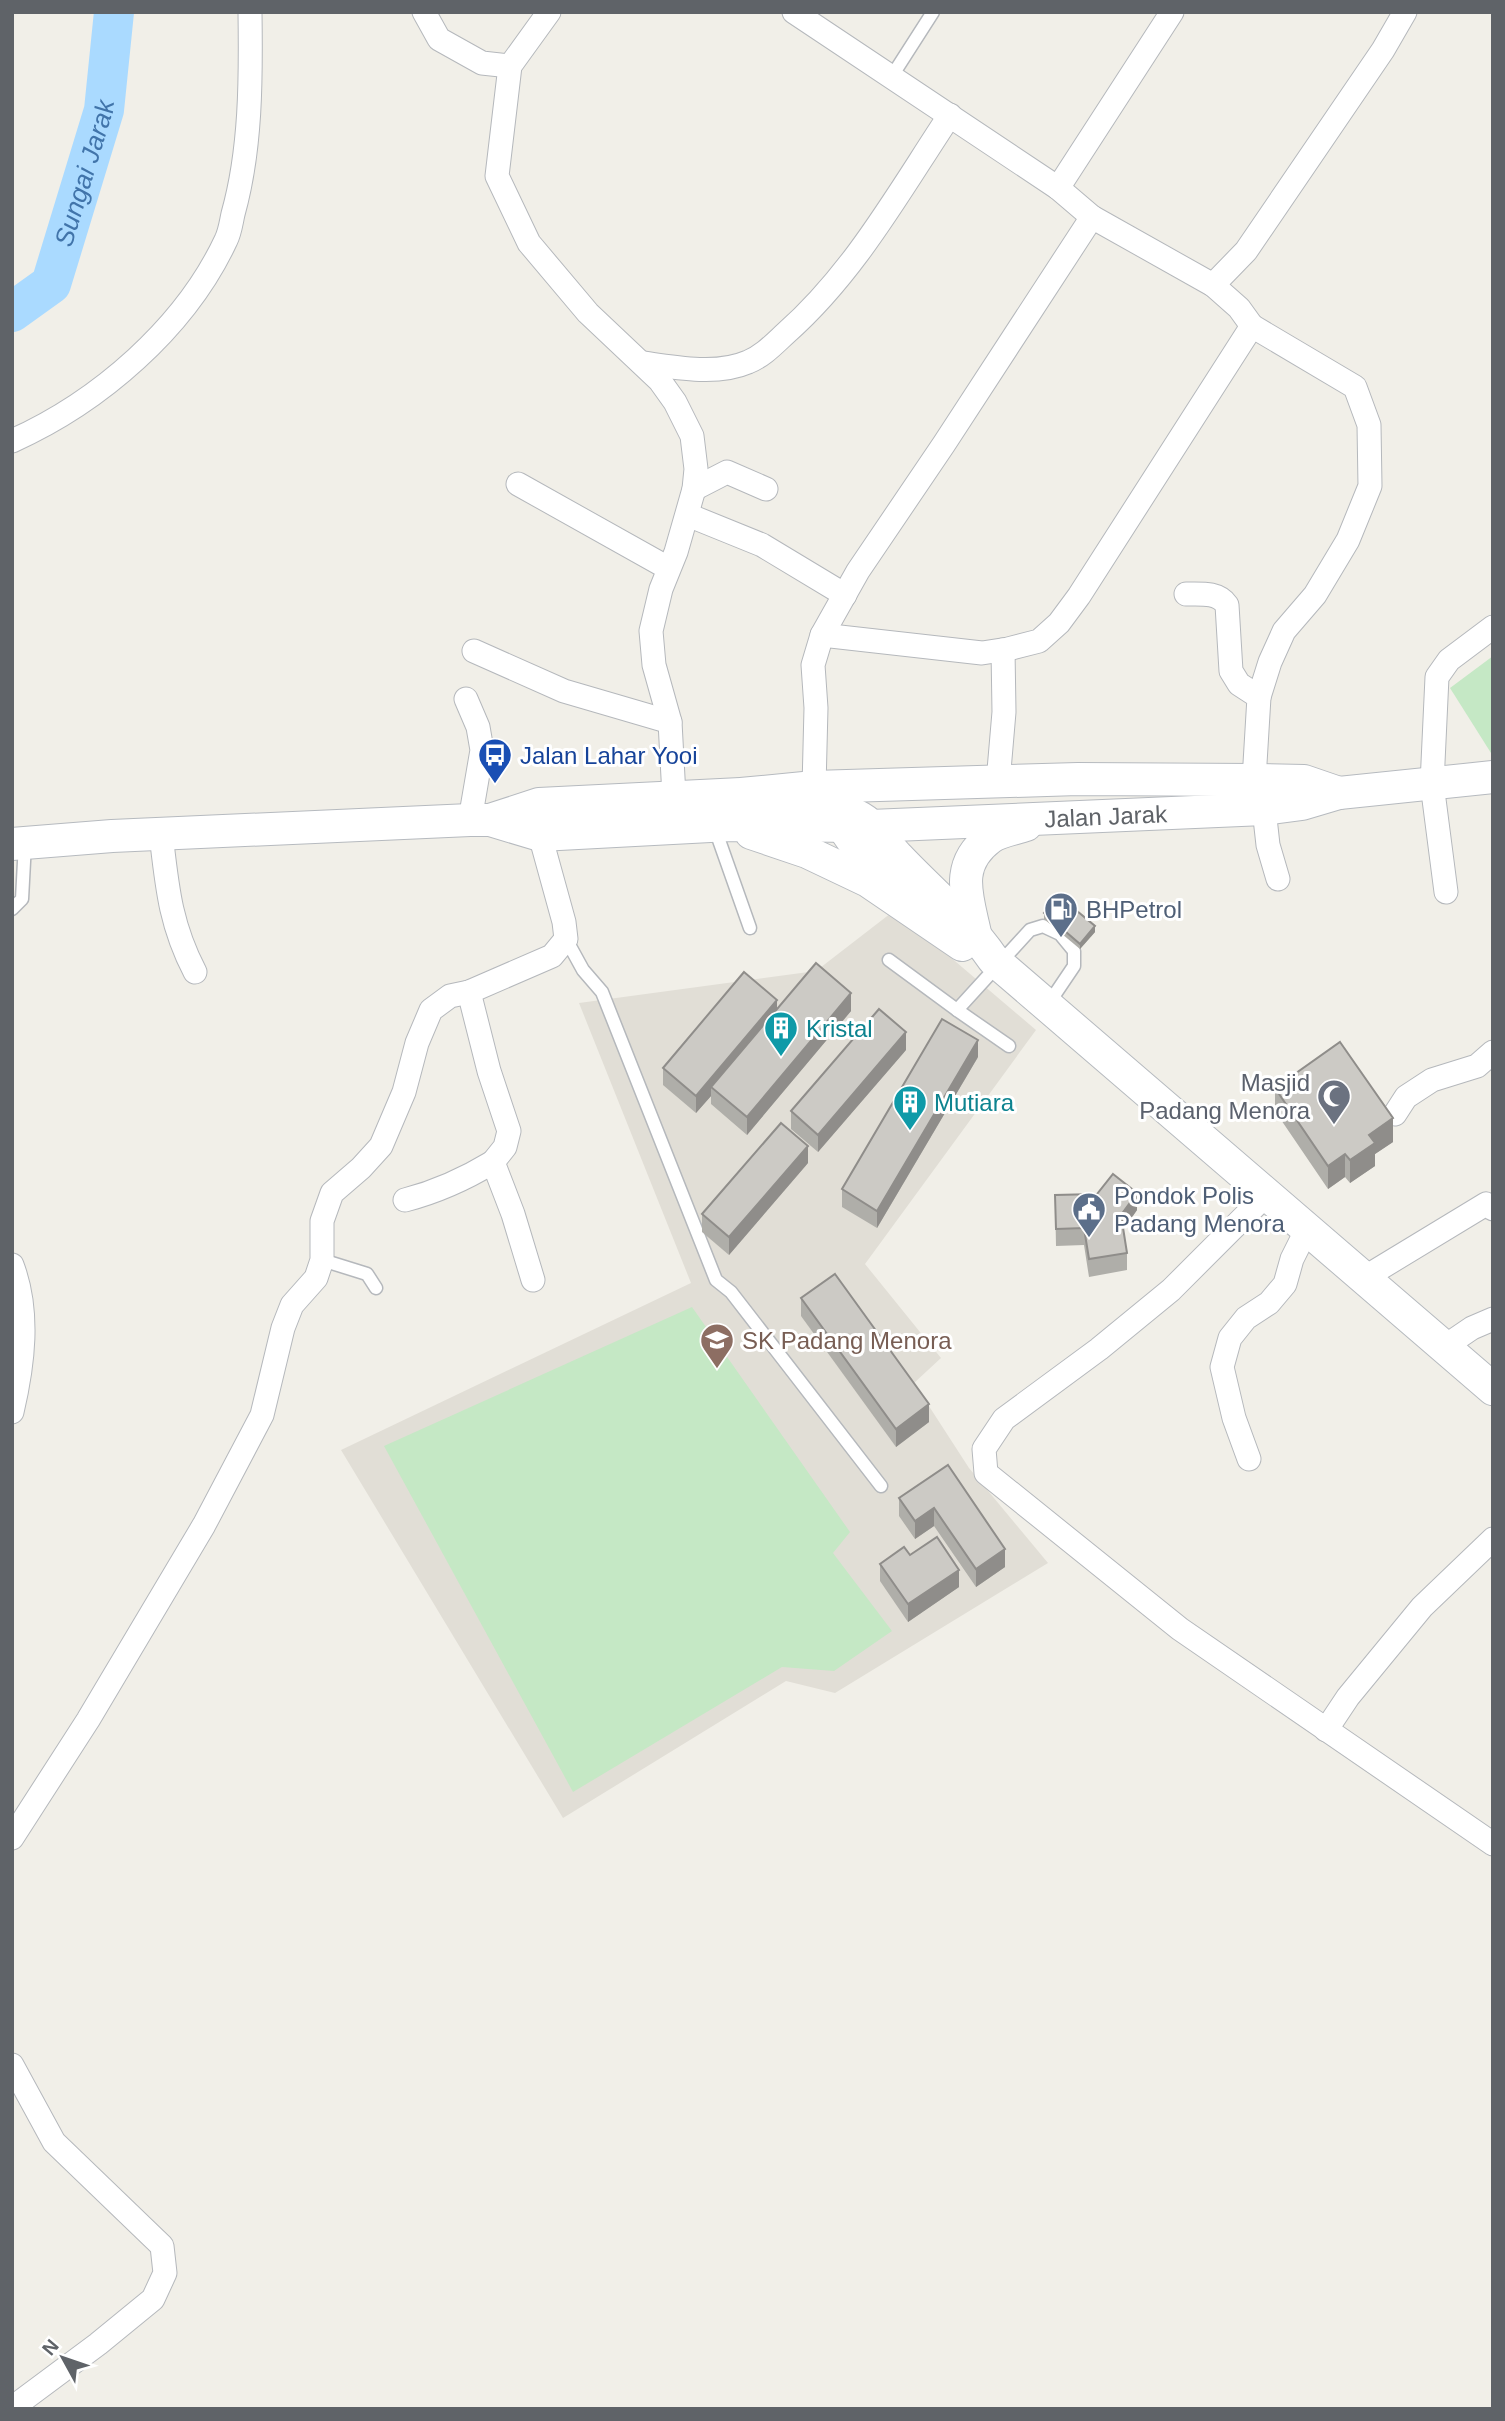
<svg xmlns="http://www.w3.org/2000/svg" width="1505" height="2421" viewBox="0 0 1505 2421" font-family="Helvetica,sans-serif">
<rect width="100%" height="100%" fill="#f1efe8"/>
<polygon fill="#e1ded6" points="895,910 1036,1030 865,1264 941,1358 914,1383 969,1468 1048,1563 835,1693 786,1681 563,1818 341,1450 691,1283 579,1003 816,971"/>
<g fill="#c5e8c5">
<polygon points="1493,656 1493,753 1491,753 1450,688"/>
<polygon points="692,1307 850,1532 833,1553 892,1631 834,1671 782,1667 573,1792 384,1446"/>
</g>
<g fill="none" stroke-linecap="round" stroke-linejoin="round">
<path stroke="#aadaff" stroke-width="40" id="s1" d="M12,312l39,-28 53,-174 10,-98"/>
<g stroke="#b5b8bc" stroke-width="15">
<g id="service">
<polyline points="892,76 933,12"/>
<polyline points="714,826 750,928"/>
<polyline points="12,909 22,899 25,843"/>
<polyline points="566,939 583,970 602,992 716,1280 731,1292 881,1486"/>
<polyline points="889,960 957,1010 1030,930 1043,926 1060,934 1074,951 1074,966 1047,1006"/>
<polyline points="957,1010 1009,1046"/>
<polyline points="322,1260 367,1274 376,1288"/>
</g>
</g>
<g stroke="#b5b8bc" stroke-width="25">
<g id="minor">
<polyline points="424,12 439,39 482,63 510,66"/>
<polyline points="549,12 510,66 497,176 529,243 588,313 660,381 675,402 692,436 696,469 694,489 676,552 661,589 651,631 654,665 670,722 674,796"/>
<polyline points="794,12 1058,188 1092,217 1213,285 1239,308 1252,326 1079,596 1059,623 1039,641 1008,649 982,653 822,635"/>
<polyline points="1058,188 1172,12"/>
<polyline points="1213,285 1246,251 1383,50 1405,12"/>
<polyline points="1252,326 1355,387 1369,425 1370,486 1348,540 1315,595 1284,631 1270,662 1259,697"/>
<path d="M642,363c33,4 74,13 106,-1 15,-6 26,-18 38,-29 69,-61 114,-143 164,-218"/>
<path d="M12,441c87,-39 173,-113 214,-201 4,-8 5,-17 7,-26 18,-64 18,-135 17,-202"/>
<polyline points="518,484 668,568"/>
<polyline points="694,489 727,472 766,489"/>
<polyline points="688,515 762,545 845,595"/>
<path d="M1186,594c15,0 32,-2 41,11l4,66 8,13 20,13 -5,83"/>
<polyline points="474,651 564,691 670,722"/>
<polyline points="466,699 478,727 482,750 470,820"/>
<polyline points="998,782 1004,712 1003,650"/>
<polyline points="814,787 816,708 813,665 822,635 858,571 944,444 1092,217"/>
<polyline points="1264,809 1268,845 1278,879"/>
<path d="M161,834c6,52 9,90 34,138"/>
<polyline points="1446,892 1432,784 1437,677 1449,660 1493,627"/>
<polyline points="469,992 489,1071 509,1131 505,1147 493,1162 513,1214 533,1280"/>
<polyline points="1395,1114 1406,1097 1432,1080 1477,1066 1493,1052"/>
<polyline points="1267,1194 1171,1290 1099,1349 1004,1419 984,1449 986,1473 1180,1629 1493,1844"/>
<path d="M405,1200c31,-8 60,-21 88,-38"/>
<path d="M12,1265c18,47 11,100 0,147"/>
<polyline points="1364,1278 1486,1204 1493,1209"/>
<polyline points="1444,1347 1472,1328 1493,1319"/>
<polyline points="1249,1459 1234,1418 1222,1367 1230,1338 1246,1318 1269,1303 1285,1284 1292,1259 1307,1229"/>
<polyline points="1326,1730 1348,1697 1422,1607 1493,1539"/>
<polyline points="12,1838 88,1720 204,1525 262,1415 283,1328 292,1305 316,1278 322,1260 322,1221 332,1193 361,1168 381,1146 404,1092 417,1043 431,1010 450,996 469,992 552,956 566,939 564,922 540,835"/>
<polyline points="12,2065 54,2142 162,2246 165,2273 153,2299 98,2344 12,2408"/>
</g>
</g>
<g stroke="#b6babf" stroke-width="34">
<g id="secondary">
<path d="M741,794c35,5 85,6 116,22 17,8 28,28 41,41 32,34 68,63 95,102l500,430"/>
<polyline points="490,820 539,804 741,794 814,787 1078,779 1254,780 1304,781 1339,793"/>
<polyline points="841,824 857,847 895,884"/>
<polyline points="751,833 807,852 868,881 962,945"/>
<path id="s2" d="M12,844l100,-8 358,-16h20l50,15 189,-10 142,1 393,-17 38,-5 37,-11 154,-16"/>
<path d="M975,933c-8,-37 -21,-68 15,-95 9,-7 25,-9 36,-13"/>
</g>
</g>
<use href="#service" stroke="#fff" stroke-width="12"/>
<use href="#minor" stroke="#fff" stroke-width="23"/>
<use href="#secondary" stroke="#fff" stroke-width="32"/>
</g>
<g fill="#afaea9">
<polygon points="1044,913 1095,932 1080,949 1044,919"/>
<polygon points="777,1009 851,1011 747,1135 711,1104 711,1096 696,1113 663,1085 663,1068"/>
<polygon points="906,1050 818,1152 791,1129 791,1111"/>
<polygon points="978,1057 877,1228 842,1207 842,1189"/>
<polygon points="1275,1088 1393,1142 1375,1154 1375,1166 1350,1183 1345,1177 1328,1189 1275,1111"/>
<polygon points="808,1163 729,1255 702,1232 702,1214"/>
<polygon points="1055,1195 1137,1210 1123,1230 1127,1253 1127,1270 1089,1277 1084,1245 1056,1246"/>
<polygon points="801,1298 929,1422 896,1447 801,1316"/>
<polygon points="948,1465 1005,1567 976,1587 934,1526 915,1539 899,1516 899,1498"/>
<polygon points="910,1555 959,1587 908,1622 880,1581 880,1564"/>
</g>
<g fill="#8f8d8a">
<polygon points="1095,926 1095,932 1080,949 1080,944"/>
<polygon points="851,993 851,1011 747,1135 747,1117"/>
<polygon points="777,1000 777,1018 711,1087 711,1096 696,1113 696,1096"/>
<polygon points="906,1032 906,1050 818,1152 818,1135"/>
<polygon points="978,1040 978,1057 877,1228 877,1211"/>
<polygon points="1393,1118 1393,1142 1375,1154 1375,1166 1350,1183 1350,1160 1369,1135"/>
<polygon points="808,1146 808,1163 729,1255 729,1237"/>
<polygon points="1345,1154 1345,1177 1328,1189 1328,1166"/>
<polygon points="1137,1193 1137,1210 1121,1233 1121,1215"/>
<polygon points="929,1404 929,1422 896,1447 896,1429"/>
<polygon points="934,1508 934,1526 915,1539 915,1521"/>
<polygon points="1005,1549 1005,1567 976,1587 976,1569"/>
<polygon points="959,1570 959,1587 908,1622 908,1604"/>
</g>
<g fill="#cccac5" stroke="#8f8d8a" stroke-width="2">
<polygon points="1059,896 1095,926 1080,944 1044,913"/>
<polygon points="816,963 851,993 747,1117 711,1087"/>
<polygon points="744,972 777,1000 696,1096 663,1068"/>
<polygon points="879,1009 906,1032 818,1135 791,1111"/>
<polygon points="942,1019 978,1040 877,1211 842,1189"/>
<polygon points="1340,1042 1393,1118 1369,1135 1375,1143 1350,1160 1345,1154 1328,1166 1275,1088"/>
<polygon points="781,1123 808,1146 729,1237 702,1214"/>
<polygon points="1113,1174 1137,1193 1121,1215 1127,1253 1089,1259 1084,1228 1056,1229 1055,1195 1097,1194"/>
<polygon points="835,1274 929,1404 896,1429 801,1298"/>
<polygon points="948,1465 1005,1549 976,1569 934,1508 915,1521 899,1498"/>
<polygon points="937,1537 959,1570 908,1604 880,1564 904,1547 910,1555"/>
</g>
<defs>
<g id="bus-pin" transform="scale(1.75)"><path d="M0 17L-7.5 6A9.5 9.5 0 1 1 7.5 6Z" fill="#1a4fb4" stroke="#fff"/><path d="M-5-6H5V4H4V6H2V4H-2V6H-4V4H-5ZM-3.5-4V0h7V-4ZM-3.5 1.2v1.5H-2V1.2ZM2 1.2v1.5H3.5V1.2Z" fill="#fff"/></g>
<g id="fuel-pin" transform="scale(1.75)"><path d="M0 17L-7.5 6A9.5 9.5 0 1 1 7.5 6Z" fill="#5c6f8a" stroke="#fff"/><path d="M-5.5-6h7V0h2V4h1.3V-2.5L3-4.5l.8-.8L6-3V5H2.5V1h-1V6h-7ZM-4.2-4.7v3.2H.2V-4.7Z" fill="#fff"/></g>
<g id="building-pin" transform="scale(1.75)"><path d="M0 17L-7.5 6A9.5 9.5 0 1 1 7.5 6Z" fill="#0f9aa8" stroke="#fff"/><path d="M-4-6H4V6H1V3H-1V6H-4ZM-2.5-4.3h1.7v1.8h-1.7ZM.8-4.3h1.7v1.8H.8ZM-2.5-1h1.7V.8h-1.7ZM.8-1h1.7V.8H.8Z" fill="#fff"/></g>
<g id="mosque-pin" transform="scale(1.75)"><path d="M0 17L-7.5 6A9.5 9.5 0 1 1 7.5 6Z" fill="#6b7280" stroke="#fff"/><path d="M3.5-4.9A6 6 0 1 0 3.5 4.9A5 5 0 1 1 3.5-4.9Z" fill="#fff"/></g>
<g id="civic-pin" transform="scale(1.75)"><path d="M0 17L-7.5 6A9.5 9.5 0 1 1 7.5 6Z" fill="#5c6f8a" stroke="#fff"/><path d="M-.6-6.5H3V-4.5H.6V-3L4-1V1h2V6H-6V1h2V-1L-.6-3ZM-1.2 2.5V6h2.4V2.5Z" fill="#fff"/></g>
<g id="school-pin" transform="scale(1.75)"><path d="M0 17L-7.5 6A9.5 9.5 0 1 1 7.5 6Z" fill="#8d6e63" stroke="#fff"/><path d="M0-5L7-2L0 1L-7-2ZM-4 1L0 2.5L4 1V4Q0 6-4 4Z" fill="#fff"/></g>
</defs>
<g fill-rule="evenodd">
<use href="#bus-pin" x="495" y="755"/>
<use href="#fuel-pin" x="1061" y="909"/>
<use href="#building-pin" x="781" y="1028"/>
<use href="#mosque-pin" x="1334" y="1096"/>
<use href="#building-pin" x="910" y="1102"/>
<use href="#civic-pin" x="1089" y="1209"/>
<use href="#school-pin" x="717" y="1340"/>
</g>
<g text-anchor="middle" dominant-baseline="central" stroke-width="6" stroke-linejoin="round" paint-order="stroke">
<g font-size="24" fill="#164399" stroke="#fff" text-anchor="start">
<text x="520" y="755">Jalan Lahar Yooi</text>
</g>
<g font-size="24" fill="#5f6368" stroke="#fff">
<text stroke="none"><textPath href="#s2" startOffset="1097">Jalan Jarak</textPath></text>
</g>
<g font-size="24" fill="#4e5e75" stroke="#fff" text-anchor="start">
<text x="1086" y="909">BHPetrol</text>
<text x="1114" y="1195">Pondok Polis<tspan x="1114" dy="28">Padang Menora</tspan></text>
</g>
<g font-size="24" fill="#0d838f" stroke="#fff" text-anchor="start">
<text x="806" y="1028">Kristal</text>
<text x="934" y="1102">Mutiara</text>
</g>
<g font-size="24" fill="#5b616d" stroke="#fff" text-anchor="end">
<text x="1310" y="1082">Masjid<tspan x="1310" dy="28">Padang Menora</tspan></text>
</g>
<g font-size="24" fill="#785e54" stroke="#fff" text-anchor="start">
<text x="742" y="1340">SK Padang Menora</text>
</g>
<g font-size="26" font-style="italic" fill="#4174aa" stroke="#fff">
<text stroke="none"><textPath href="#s1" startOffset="164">Sungai Jarak</textPath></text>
</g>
</g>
<rect width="1505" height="2421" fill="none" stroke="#5f6368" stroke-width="28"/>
<g transform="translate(63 2358) rotate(310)" stroke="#ffffff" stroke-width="5" paint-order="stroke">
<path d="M0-5L12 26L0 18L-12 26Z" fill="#5f6368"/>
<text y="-10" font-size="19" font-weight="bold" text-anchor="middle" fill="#5f6368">N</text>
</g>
</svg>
